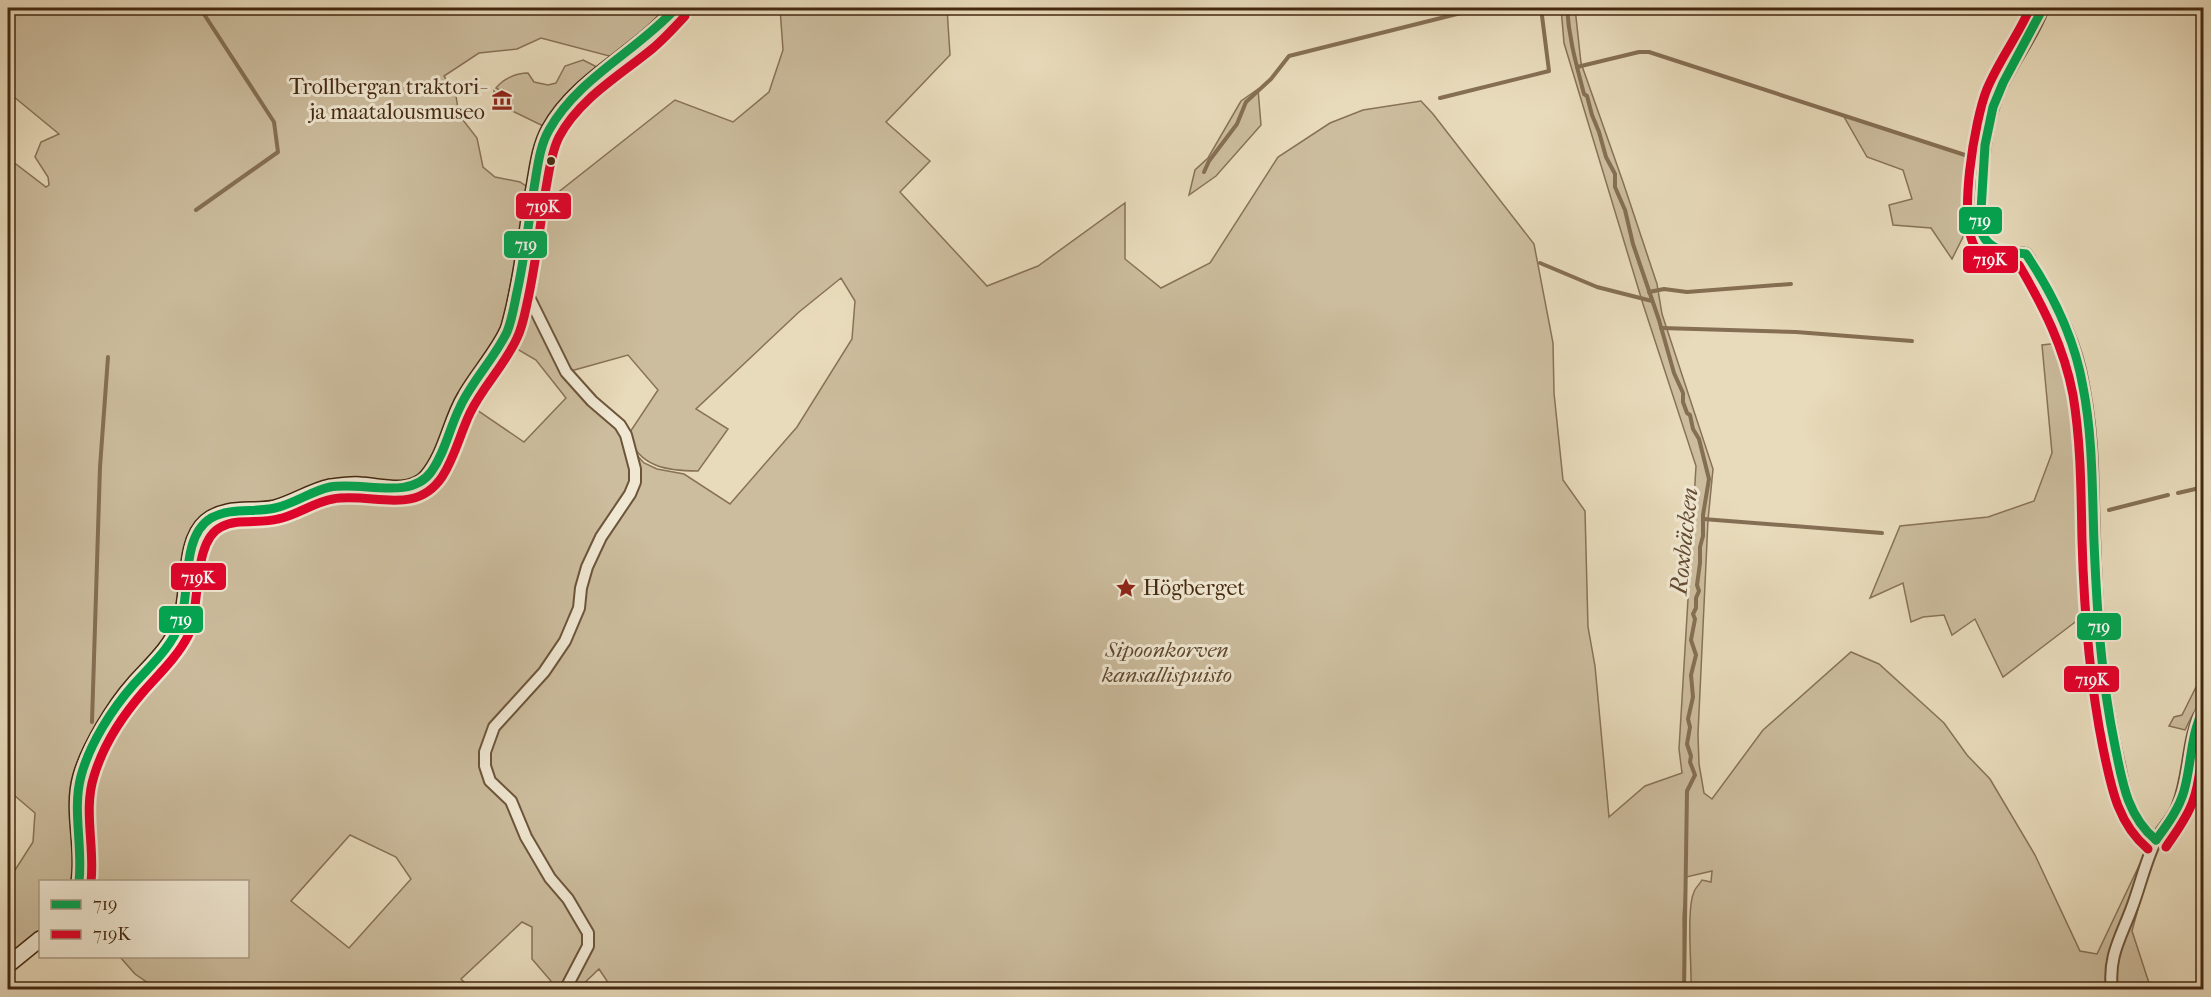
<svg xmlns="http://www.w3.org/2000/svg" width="2211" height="997" viewBox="0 0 2211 997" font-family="'IM FELL French Canon',serif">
<rect width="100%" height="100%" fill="#e8dbbb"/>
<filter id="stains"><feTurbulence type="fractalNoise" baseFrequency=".00333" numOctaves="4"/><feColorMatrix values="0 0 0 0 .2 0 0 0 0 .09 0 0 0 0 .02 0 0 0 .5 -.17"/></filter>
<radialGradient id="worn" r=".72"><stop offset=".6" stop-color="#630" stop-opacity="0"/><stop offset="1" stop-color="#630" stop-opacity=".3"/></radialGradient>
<g fill="#ccbd9e" stroke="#887257" stroke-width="1.5" fill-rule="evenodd">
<polygon points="8,8 667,8 653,25 613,57 541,38 517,49 479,53 444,76 456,96 459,115 477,138 483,167 495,177 520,182 529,188 502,328 457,396 435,455 421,474 400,482 305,488 273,501 225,505 211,510 199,519 191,533 178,602 167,635 83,750 75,863 72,882 40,882 40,930 8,956 8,881 33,842 35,813 8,790 8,158 46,187 49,185 48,177 35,157 41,142 59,134 8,92"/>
<path d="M780,8h167l3,47 -64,67 44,39 -30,31 87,94 51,-20 87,-63v56l36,29 49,-25 68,-106 52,-34 33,-13 58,-9 12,13 101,130 19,99 1,50 9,87 22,31 3,116 7,39 14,151 36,-31 37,-13 -3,-24 17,-283 -53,-162 -79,-261 -3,-35h14l6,55 42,119 34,102 5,30 51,155 -5,51 -10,214 1,30 5,29 8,6 51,-69 88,-78 28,12 65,59 23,32 23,24 45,76 45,96 17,3 48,-101 8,1 -21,77 19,58h-460c1,-22 -5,-80 3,-97 1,-4 6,-8 8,-12l9,2 1,-11 -26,6 -3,40 1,72 -1071,1 -14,-21 -21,20h-32l5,-8 -19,-22v-32l-10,-5 -61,57 10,10h-314l-22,-15 -15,-17 128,-1v-74h-163l4,-19 -5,-55 4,-30 8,-22 41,-65 29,-31 13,-19 13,-37 6,-51 11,-25 19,-10 82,-17 21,-7 28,-2 27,4 16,-1 28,-10 17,-23 21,-58 56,38 42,-44 -30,-38 -29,-17 16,-53 42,83 54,53 14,25 11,12 13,6 27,5 46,30 67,-77 55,-88 3,-38 -14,-23 -42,34 -103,97 32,20 -30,42c-31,0 -59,-4 -70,-36l30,-45 -30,-35 -61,17 -42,-89 7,-70 143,-113 58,22 36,-30 14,-42zM350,835l46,22 15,22 -62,69 -58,-47z"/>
<path d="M583,60l12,6v7l-50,51 -4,1 -41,-20 -6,-5v-9l11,8 3,-6 -5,-4 -2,2 -5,-3c7,-9 20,-15 32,-15l6,9 14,3 8,-2 9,-17z"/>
<polygon points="1258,89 1261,125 1216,176 1189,195 1195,170 1208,158 1241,101"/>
<polygon points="1843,115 1965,155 1976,183 1972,219 1952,259 1931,228 1893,225 1889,205 1912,199 1903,170 1867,157"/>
<polygon points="2059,343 2085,431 2086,481 2085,500 2091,610 2003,677 1975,619 1952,635 1944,615 1923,617 1911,622 1903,583 1870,598 1900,526 1988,517 2034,501 2052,453 2042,345"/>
<polygon points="2203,673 2203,701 2193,714 2185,730 2169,726 2174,717 2182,715"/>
<polygon points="2201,730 2203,730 2203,792 2193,804 2189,793"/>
</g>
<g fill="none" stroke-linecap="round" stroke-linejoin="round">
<g stroke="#856f54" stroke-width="4">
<path d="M1567,8c2,31 9,55 17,86l3,2 5,19 7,17 7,25 9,17v13l10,23 8,34 26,76 15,53 9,20v9l4,11 3,2 3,14 6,10 10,40 -6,36v21l-3,11v16l-3,22 2,6 -3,7v10l-3,6 2,5 -4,21 5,15 -5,20 2,22 -5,22 2,8 -3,17 4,12 -1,6 5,13 -8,16 -3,199"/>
<polyline points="1577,67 1639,52 1649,52 1965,155"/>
<polyline points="1440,98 1549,71 1541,8"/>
<polyline points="1204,172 1209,161 1237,124 1246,102 1271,79 1289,56 1481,8"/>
<polyline points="196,210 278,152 274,122 200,8"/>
<polyline points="1540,263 1597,287 1652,301"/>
<polyline points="1649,292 1664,289 1687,292 1791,284"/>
<polyline points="1661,328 1796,332 1912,341"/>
<polyline points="2178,493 2204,487"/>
<polyline points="2109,510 2168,495"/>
<polyline points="1703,519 1882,533"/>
<polyline points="92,722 100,467 108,357"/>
</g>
<g stroke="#6d553b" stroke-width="14">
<g id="street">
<path d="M2043,8c-11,30 -33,56 -45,86 -14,34 -15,68 -17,104 -1,14 -5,33 6,45 9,9 26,9 39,11l4,6c23,42 45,76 53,125 5,26 8,54 9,81 3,99 3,197 26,294 4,16 6,38 15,52 6,11 13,20 23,28"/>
<polyline points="519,277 566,372 592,401 620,425 626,435 635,469 635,482 630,494 601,537 587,567 581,588 579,608 565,641 544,672 494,727 485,752 485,766 490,781 511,801 526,837 550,878 568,899 588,933 588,946 565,990"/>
<path d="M2112,990c-4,-33 8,-51 19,-80 9,-23 14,-48 25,-70 6,-12 18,-22 22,-35 13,-32 8,-67 26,-98"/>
</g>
</g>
<g stroke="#442810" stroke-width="18">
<g id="secondary">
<path d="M79,882c6,-36 -8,-71 2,-106 8,-28 34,-71 53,-92 17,-19 37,-36 46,-61 11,-29 2,-80 26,-101 20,-17 46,-9 69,-14 19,-5 36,-17 55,-21 9,-1 21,-3 30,-2 21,1 51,11 67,-8 20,-24 23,-55 38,-80 10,-19 38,-51 44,-70 12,-43 17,-90 24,-134 4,-20 6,-45 16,-63 29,-53 91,-76 127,-122"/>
<polyline points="8,965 40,939"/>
</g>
</g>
<use href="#street" stroke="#f0e8d3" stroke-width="10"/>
<use href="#secondary" stroke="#f0e8d3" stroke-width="15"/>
<g stroke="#f0e8d3" stroke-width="14">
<g id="bus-1">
<path d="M2043,8l-40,75 -10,24 -8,38 -5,82c5,24 26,24 46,27 27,40 49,86 57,133 10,51 9,103 11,155 3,69 7,137 21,204 7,35 12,70 41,94"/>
<path d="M2156,840c11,-15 23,-31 28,-49 8,-28 6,-56 20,-83"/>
<path d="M79,882c4,-36 -7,-72 2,-106 9,-33 31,-67 53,-92 17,-19 37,-36 46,-61 11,-30 0,-86 31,-105 20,-11 43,-5 64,-10 19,-4 36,-17 55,-21 32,-6 80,14 101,-15 14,-19 18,-43 29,-65 12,-26 34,-48 47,-75 5,-12 7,-26 10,-40 8,-36 12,-74 18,-110 3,-18 5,-36 14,-52 29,-52 88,-79 127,-122"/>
</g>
</g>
<g stroke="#f0e8d3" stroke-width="14">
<g id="bus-2">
<path d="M2030,8c-12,28 -31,52 -43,81 -12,29 -31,136 -10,161 10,12 27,13 42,15 24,41 45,82 54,130 8,48 8,96 9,145 2,70 7,139 21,208 8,38 14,75 45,101"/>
<path d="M2166,847c10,-15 21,-29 27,-46 7,-18 7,-38 11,-57"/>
<path d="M91,882c4,-35 -8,-72 3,-106 9,-30 29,-61 50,-85 16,-18 33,-34 44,-55 13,-28 4,-95 33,-109 17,-9 39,-3 57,-8 20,-4 36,-17 55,-20 39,-7 82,18 109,-22 13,-20 18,-43 28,-64 13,-27 35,-48 47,-75 6,-12 8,-26 11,-39 8,-37 12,-74 18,-111 3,-16 5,-35 13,-51 20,-38 60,-61 93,-88 12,-10 22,-21 33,-33"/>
</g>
</g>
<use href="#bus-1" stroke="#00a651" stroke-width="9"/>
<use href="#bus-2" stroke="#e4002b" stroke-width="9"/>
</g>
<defs>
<g id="museum-bare" transform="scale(1.62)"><path d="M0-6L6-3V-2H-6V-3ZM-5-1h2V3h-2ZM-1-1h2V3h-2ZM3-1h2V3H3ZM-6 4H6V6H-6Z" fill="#8f2418" stroke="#f0e8d3" stroke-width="2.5" paint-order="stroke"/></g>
<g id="sight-bare" transform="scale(1.62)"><path d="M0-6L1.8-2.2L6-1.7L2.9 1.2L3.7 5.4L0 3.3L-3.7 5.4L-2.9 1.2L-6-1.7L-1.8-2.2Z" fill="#8f2418" stroke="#f0e8d3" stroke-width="2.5" paint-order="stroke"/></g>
</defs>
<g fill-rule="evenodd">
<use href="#museum-bare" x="502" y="100"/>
<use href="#sight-bare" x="1126" y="588"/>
</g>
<circle fill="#442810" stroke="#f0e8d3" stroke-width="2" cx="551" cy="161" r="5"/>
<g text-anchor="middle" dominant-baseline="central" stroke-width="6" stroke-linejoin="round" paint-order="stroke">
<g font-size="22" fill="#442810" stroke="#f0e8d3" text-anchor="end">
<text x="485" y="87">Trollbergan traktori-<tspan x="485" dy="25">ja maatalousmuseo</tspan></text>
<text x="1143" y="588" text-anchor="start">Högberget</text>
</g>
<g font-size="22" font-style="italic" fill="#5f462c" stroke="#f0e8d3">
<text x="1167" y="650">Sipoonkorven<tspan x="1167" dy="25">kansallispuisto</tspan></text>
</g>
<g font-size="24" font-style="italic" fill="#644b32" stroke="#f0e8d3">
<text transform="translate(1684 541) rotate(-84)">Roxbäcken</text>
</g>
</g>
<g stroke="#f0e8d3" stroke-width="2">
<rect x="515" y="192" width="57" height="28" rx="6" fill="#e4002b"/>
<rect x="1958" y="206" width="45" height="29" rx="6" fill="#00a651"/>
<rect x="503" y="230" width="45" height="29" rx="6" fill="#00a651"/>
<rect x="1962" y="245" width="57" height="29" rx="6" fill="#e4002b"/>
<rect x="170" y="562" width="57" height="29" rx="6" fill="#e4002b"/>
<rect x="158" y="605" width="46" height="29" rx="6" fill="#00a651"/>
<rect x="2076" y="612" width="46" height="29" rx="6" fill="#00a651"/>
<rect x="2063" y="665" width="57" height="28" rx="6" fill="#e4002b"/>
</g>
<g font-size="16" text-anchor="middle" font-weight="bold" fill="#fff">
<text x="543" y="212">719K</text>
<text x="1980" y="226">719</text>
<text x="526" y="250">719</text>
<text x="1990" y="265">719K</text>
<text x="198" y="583">719K</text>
<text x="181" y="625">719</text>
<text x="2099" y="632">719</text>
<text x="2092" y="685">719K</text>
</g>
<rect width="2211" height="997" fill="none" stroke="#e8dbbb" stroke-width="30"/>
<rect x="9" y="9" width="2193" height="979" fill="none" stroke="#442810" stroke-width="3"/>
<rect x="15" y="15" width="2181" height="967" fill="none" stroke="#442810" stroke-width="1.5"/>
<rect x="39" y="880" width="210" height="78" fill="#f0e8d3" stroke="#ab9b85" stroke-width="1.5"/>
<rect x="51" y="900" width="30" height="9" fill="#00a651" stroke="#ab9b85" stroke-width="1.5"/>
<text x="93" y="910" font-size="18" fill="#442810">719</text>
<rect x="51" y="930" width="30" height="9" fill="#e4002b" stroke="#ab9b85" stroke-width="1.5"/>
<text x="93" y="940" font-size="18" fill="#442810">719K</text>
<rect width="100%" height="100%" filter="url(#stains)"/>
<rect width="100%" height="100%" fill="url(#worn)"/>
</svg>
